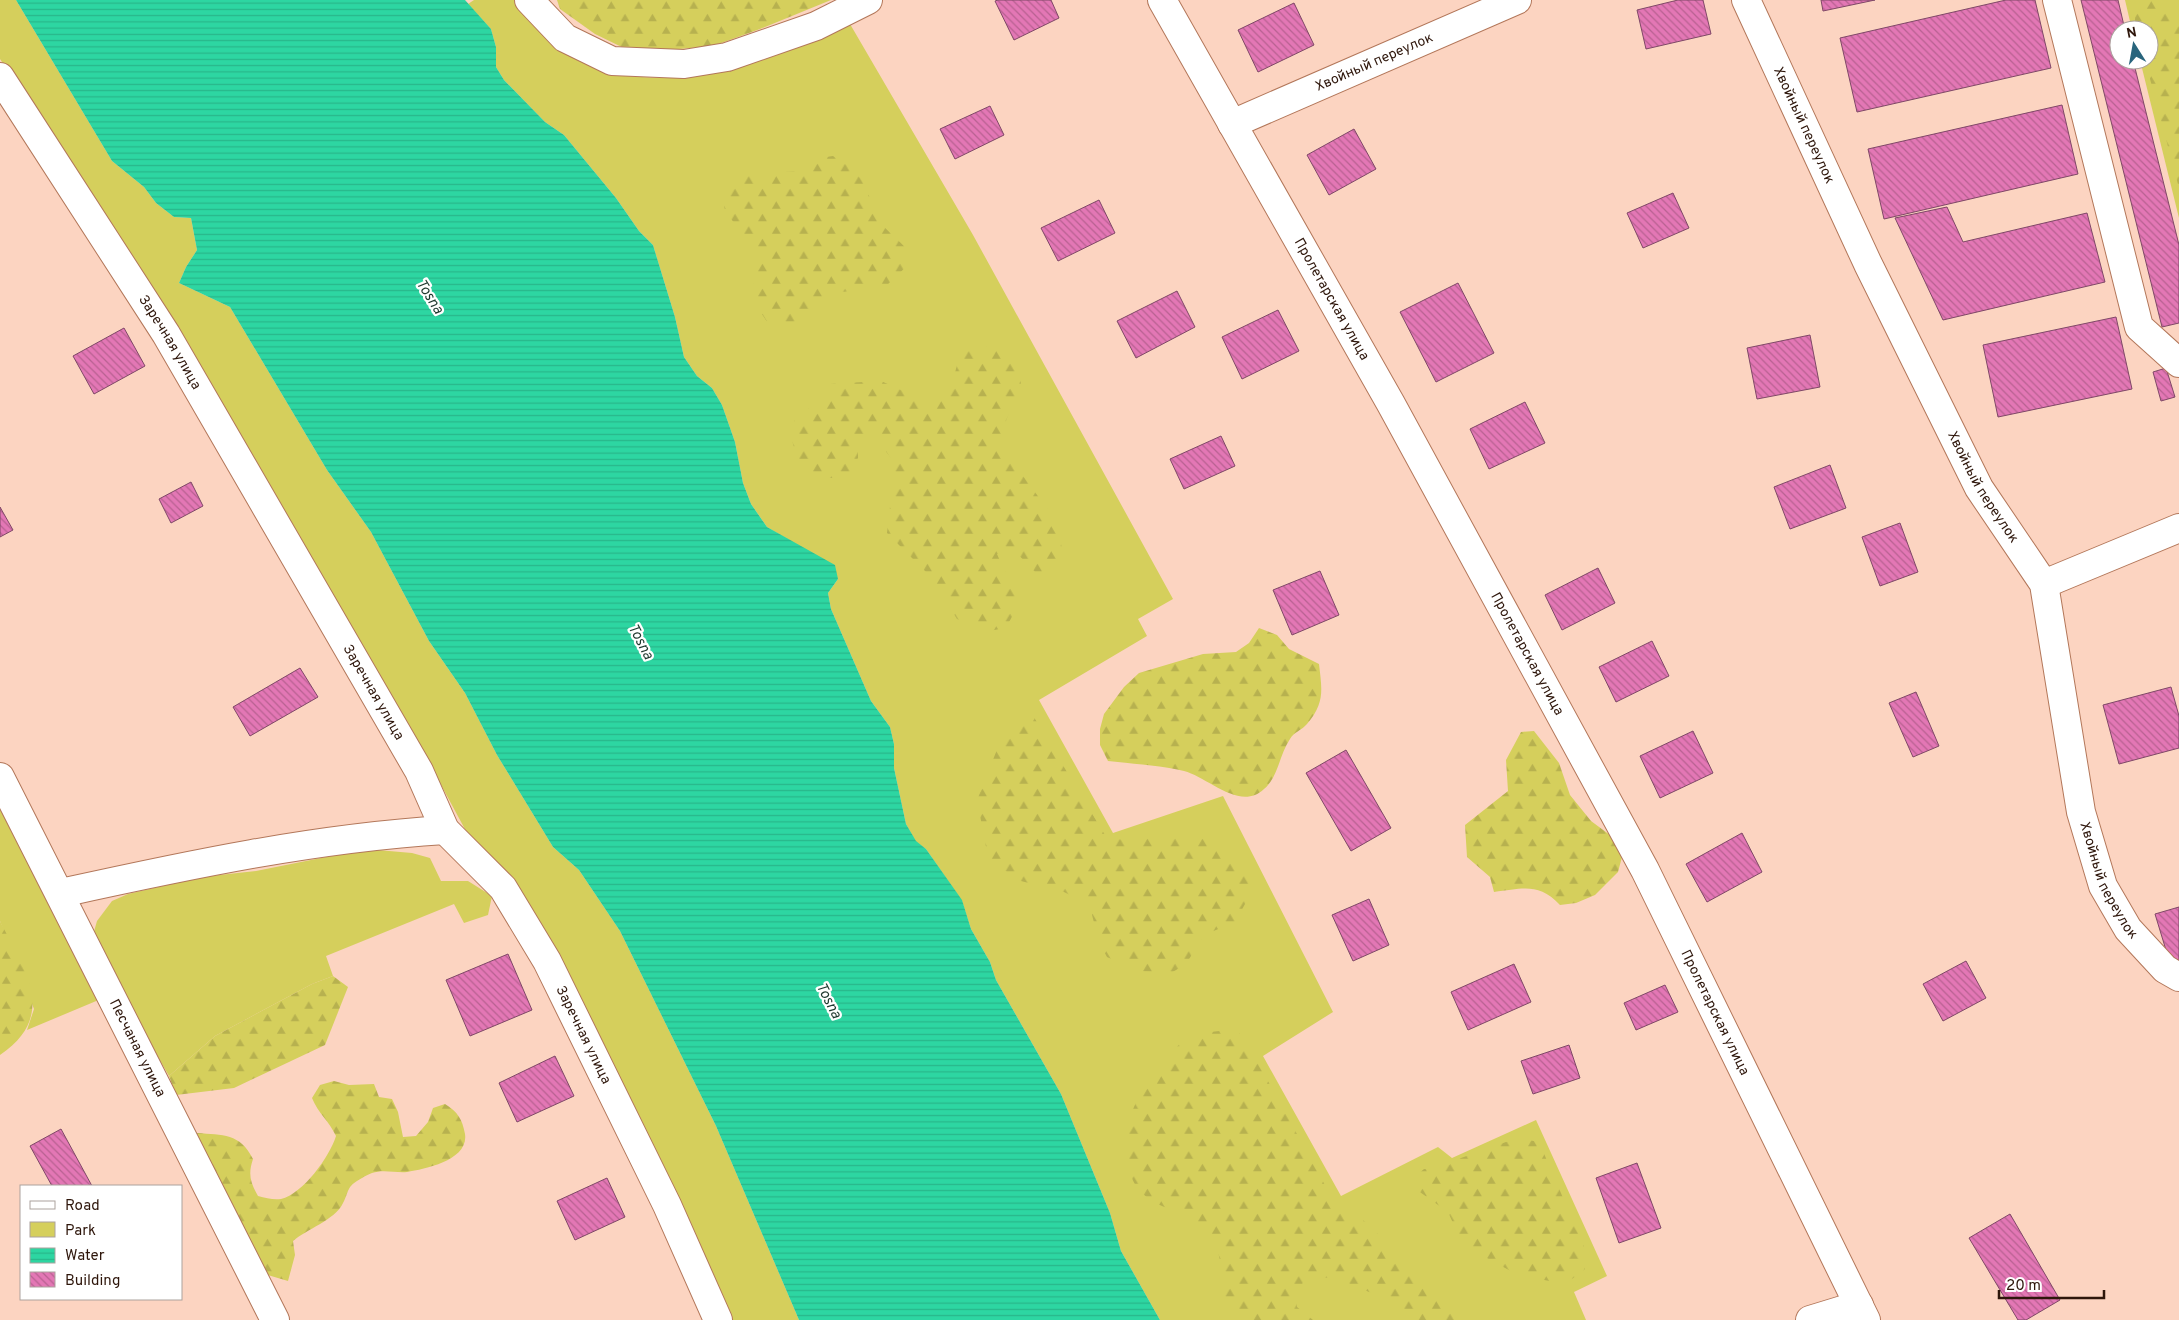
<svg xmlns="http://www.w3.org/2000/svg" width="2179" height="1320" viewBox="0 0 2179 1320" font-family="Overpass,sans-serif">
<defs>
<pattern id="forest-firs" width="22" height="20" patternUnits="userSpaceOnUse" patternTransform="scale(1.25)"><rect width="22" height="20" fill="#d5cf5c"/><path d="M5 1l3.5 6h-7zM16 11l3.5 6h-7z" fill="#b7b14f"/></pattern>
<pattern id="water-rules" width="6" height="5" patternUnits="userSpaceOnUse" patternTransform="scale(1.25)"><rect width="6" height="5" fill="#2dd6a2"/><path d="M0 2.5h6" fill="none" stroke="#28b78a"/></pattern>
<pattern id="building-back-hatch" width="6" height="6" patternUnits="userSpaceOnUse" patternTransform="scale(1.25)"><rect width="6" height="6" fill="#e377b5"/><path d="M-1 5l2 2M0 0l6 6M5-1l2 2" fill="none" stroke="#b86191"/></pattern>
</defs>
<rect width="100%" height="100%" fill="#fcd4c1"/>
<g fill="#d5cf5c">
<polygon points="0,0 16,0 112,161 144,187 156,203 174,217 191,218 197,250 186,267 179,283 230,307 327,470 371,532 429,641 465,693 497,755 553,847 579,870 620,931 716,1126 799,1320 730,1320 413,733 119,239 0,59"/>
<path d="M474,0h40c22,30 53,57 87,71 9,4 21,4 30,5 76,9 152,-20 219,-52l123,211 200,364 -35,20 9,17 -108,64 74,133 110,-37 110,216 -70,44 78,140 97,-49 14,11 84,-38 71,156 -33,16 12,28h-426l-39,-69 -11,-38 -49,-119 -65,-114 -6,-18 -19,-33 -9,-28 -36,-52 -10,-7 -10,-18 -12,-56v-24l-4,-17 -19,-26 -40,-92 -3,-16 10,-14 -44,-36 -27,-16 -16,-23 -8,-21 -8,-41 -13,-37 -10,-17 -15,-12 -13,-19 -9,-40 -22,-72 -14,-14 -23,-33 -52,-63 -19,-13 -41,-42 -8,-13v-20l-5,-18 -23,-25z"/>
<polygon points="2125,0 2179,0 2179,218 2140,60 2149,60 2149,30 2132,30"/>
<polygon points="0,806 101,999 27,1030 34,1009 0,921"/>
<polygon points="366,849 412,853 430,858 441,881 468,881 492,896 488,915 464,923 454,904 326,956 333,976 312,984 215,1036 169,1076 96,950 93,935 97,921 112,901 128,894 201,877 256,871"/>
</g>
<g fill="url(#forest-firs)">
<polygon points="557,0 831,0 760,29 713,46 634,53 595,34 560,9"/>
<path d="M2139,0h27l13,22v166l-34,-128h4v-30h-12c-3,-10 -3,-21 2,-30z"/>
<polygon points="833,156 851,168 862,180 882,225 906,248 909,264 885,287 833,293 819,299 801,327 769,325 760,311 753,280 758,264 756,248 725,212 723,196 731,181 747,175 796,171 812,159"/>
<path d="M994,346l18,4 9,33 -19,48v16l57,78 4,35 -12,15 -16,-3 -24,-25 -14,7c13,32 33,40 8,74l-16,3 -32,-12 -25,-41 -45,-45 8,-70 -22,-28 -15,6v17l-10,17 -17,3 -31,-10 -9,-31 4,-20 29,-18 6,-15 51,-3 51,23 16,-5 13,-49z"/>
<path d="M1259,628l18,7 12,14 30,15c3,26 6,39 -12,60 -5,6 -13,8 -17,15 -11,16 -11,37 -26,50 -24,23 -56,-12 -80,-18 -24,-6 -51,-7 -76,-10l-8,-16v-16l4,-15 20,-27 15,-14 64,-19 33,-2 13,-9z"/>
<polygon points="1032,714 1105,835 1126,841 1175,835 1209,840 1236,858 1248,872 1249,889 1245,904 1235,922 1204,935 1186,964 1171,973 1137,971 1107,957 1099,942 1091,911 1080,900 1064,892 1017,880 988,857 977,800 1002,737 1013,723"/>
<path d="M1534,731l25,32 11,32 21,26 27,20 4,16 -4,15 -23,23 -19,8 -16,2c-22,-23 -38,-16 -66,-13l-4,-15 -23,-20 -2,-32 43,-34 -2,-31 15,-28z"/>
<path d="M0,921c24,49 59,94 0,134z"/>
<polygon points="333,976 348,987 325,1045 234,1088 176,1095 169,1076 215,1036 312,984"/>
<path d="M1225,1030c23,4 28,9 32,31l75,137 42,30 17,29 39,34 39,29h-57l-14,-9 -12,-12 -48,-20 -17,-2 -15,3 -11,11 2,16 16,13h-76c-4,-4 -9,-9 -11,-15 -9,-22 0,-45 -14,-66 -22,-33 -48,-24 -71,-47 -8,-8 -10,-16 -13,-27 -9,-41 10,-72 36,-103 8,-10 16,-21 28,-26 10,-4 23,-4 33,-6z"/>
<path d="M334,1081l15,4 25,-1 5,13 13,2 6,13 5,25 13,-1 12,-14 5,-14 12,-4c13,8 17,15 20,30 4,26 -39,35 -58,38 -12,1 -24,-3 -35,1 -3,1 -7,3 -10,5 -17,9 -12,13 -20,27 -7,14 -36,25 -49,36l2,14 -7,26 -27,-8 -63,-129 -1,-11c26,2 43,0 56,26 -5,15 -3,23 5,37 8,2 15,4 23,3 22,-5 49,-43 55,-63 -7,-15 -18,-23 -24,-38l8,-13z"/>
<polygon points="1523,1139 1539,1142 1585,1249 1585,1269 1572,1279 1555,1282 1518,1275 1463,1245 1448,1212 1417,1190 1415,1182 1417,1175 1424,1169 1442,1169 1461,1158 1506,1142"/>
</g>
<polygon fill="url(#water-rules)" points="16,0 465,0 491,29 496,47 496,67 504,80 545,122 564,135 616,198 639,231 653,245 675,317 684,357 697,376 712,388 722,405 735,442 743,483 751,504 767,527 835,565 838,579 828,593 831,609 871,701 890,727 894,744 894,768 906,824 916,841 926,849 962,900 971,929 990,962 996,980 1061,1094 1110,1213 1121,1251 1160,1320 799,1320 716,1126 620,931 579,870 553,847 497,755 465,693 429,641 371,532 327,470 230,307 179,283 186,267 197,250 191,218 174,217 156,203 144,187 112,161"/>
<g fill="url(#building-back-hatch)" stroke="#7f4867">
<polygon points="998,0 1051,0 1059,18 1014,40 995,1"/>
<polygon points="1678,0 1703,0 1711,34 1646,49 1637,10"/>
<polygon points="1821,0 1875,0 1823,11"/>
<polygon points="2006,0 2035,0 2051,68 1857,112 1840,38"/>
<polygon points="2081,0 2118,0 2125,30 2119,30 2119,60 2133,60 2179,245 2179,323 2162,327"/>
<polygon points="1294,3 1314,45 1258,72 1238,30"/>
<polygon points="2062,105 2078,174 1884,219 1868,149"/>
<polygon points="990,106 1004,135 955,159 940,129"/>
<polygon points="1354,129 1376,169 1329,195 1307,155"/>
<polygon points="1673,193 1689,228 1643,248 1627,213"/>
<polygon points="1099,200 1115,233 1058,261 1041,228"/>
<polygon points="1947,207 1963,242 2087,213 2105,282 1943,320 1895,218"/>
<polygon points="1458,283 1494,353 1436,382 1400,312"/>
<polygon points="1177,291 1195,327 1136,358 1117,321"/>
<polygon points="1278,310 1299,351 1242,379 1222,337"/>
<polygon points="2116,317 2132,389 1998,417 1983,345"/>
<polygon points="124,328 145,366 94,394 73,356"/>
<polygon points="1810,335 1820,387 1757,399 1747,348"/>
<polygon points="2166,368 2175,397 2161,401 2153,372"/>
<polygon points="1525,402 1545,443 1489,469 1470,429"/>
<polygon points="1221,436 1235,466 1184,489 1170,459"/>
<polygon points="1830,465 1846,508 1790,529 1774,487"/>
<polygon points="191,482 203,506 171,523 159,499"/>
<polygon points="0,507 13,530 0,537"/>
<polygon points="1900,523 1918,572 1880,586 1862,537"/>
<polygon points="1598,568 1615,603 1562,630 1545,595"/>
<polygon points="1320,571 1339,615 1292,635 1273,590"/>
<polygon points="1652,641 1669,676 1616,702 1599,667"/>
<polygon points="300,668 318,697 250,736 233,707"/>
<polygon points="2171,687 2179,716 2179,748 2119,764 2103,705"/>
<polygon points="1916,692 1939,746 1913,757 1889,703"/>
<polygon points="1693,731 1713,773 1660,798 1640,756"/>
<polygon points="1346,750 1391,828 1351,851 1306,773"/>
<polygon points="1742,833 1762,872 1707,902 1686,864"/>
<polygon points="1369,899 1389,945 1353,961 1332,915"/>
<polygon points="2179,907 2179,962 2169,960 2155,914"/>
<polygon points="508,954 532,1010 470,1036 446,980"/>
<polygon points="1966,961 1986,998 1943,1021 1923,984"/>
<polygon points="1514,964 1531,1002 1468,1030 1451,992"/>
<polygon points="1665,985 1678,1012 1636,1030 1624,1003"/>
<polygon points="1569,1045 1580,1078 1533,1094 1521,1061"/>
<polygon points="555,1056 574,1096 517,1122 499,1083"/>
<polygon points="61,1129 92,1186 52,1186 30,1146"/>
<polygon points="1637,1163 1661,1228 1619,1243 1596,1178"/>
<polygon points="607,1178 625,1217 575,1240 557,1201"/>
<polygon points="2010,1214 2060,1300 2026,1320 2018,1320 1969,1238"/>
</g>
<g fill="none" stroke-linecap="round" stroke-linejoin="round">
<g stroke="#b3775a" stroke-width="30">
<g id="minor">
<polyline points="529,0 565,38 612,61 684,64 727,57 816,26 868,0"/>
<path id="s1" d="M1162,0l229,404 254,466 221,450"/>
<path id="s2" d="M1746,0l122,264 111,224 65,96 37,228 22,74 25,43 37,40 14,8"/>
<polyline points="2057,0 2139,327 2179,363"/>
<path id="s3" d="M0,77l166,257 253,437 26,59 58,58 44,73 120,244 51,115"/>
<path id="s4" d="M1232,124l285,-124"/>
<polyline points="2044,584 2179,528"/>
<path id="s5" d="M0,777l275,543"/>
<path d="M61,893c127,-28 254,-55 384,-63"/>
<polyline points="1810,1320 1859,1305"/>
</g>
</g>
<use href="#minor" stroke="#fff" stroke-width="28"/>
</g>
<g text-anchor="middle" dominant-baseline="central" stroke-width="4.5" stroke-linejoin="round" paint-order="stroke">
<g font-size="14" fill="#2e160b" stroke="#fff">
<text stroke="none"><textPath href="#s4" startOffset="155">Хвойный переулок</textPath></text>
<text stroke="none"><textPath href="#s2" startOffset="138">Хвойный переулок</textPath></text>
<text stroke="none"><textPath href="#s1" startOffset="344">Пролетарская улица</textPath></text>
<text stroke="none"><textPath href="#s3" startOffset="315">Заречная улица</textPath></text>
<text stroke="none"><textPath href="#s2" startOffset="542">Хвойный переулок</textPath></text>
<text stroke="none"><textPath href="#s1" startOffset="749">Пролетарская улица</textPath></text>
<text stroke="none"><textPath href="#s3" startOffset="720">Заречная улица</textPath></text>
<text stroke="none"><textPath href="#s2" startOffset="962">Хвойный переулок</textPath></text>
<text stroke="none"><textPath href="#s1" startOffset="1154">Пролетарская улица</textPath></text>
<text stroke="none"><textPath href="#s3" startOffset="1125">Заречная улица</textPath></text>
<text stroke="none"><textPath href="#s5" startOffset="304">Песчаная улица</textPath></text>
</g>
<g font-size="15" font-style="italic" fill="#1f382e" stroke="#fff">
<text transform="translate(429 297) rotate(58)">Tosna</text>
<text transform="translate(640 642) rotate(62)">Tosna</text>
<text transform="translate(828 1001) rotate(63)">Tosna</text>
</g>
</g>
<rect x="20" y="1185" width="162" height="115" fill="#ffffff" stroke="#aba29d"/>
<rect x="30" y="1201" width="25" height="8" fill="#ffffff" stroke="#aba29d"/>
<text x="65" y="1210" font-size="15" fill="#2e160b">Road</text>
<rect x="30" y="1222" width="25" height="15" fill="#d5cf5c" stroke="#aba29d"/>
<text x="65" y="1235" font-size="15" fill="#2e160b">Park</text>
<rect x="30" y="1248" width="25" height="15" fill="url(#water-rules)" stroke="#aba29d"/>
<text x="65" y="1260" font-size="15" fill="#2e160b">Water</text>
<rect x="30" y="1272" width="25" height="15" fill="url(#building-back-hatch)" stroke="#aba29d"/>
<text x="65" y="1285" font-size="15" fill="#2e160b">Building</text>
<g transform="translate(2134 45) rotate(349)"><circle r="24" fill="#ffffff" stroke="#aba29d"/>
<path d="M0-4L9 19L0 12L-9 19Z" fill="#29657d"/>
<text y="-8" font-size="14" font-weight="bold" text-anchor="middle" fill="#2e160b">N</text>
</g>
<path d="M1999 1290v8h105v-8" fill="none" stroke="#2e160b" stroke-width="2.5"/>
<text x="2006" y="1290" font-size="15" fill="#2e160b" stroke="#ffffff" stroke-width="4" paint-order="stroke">20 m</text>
</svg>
